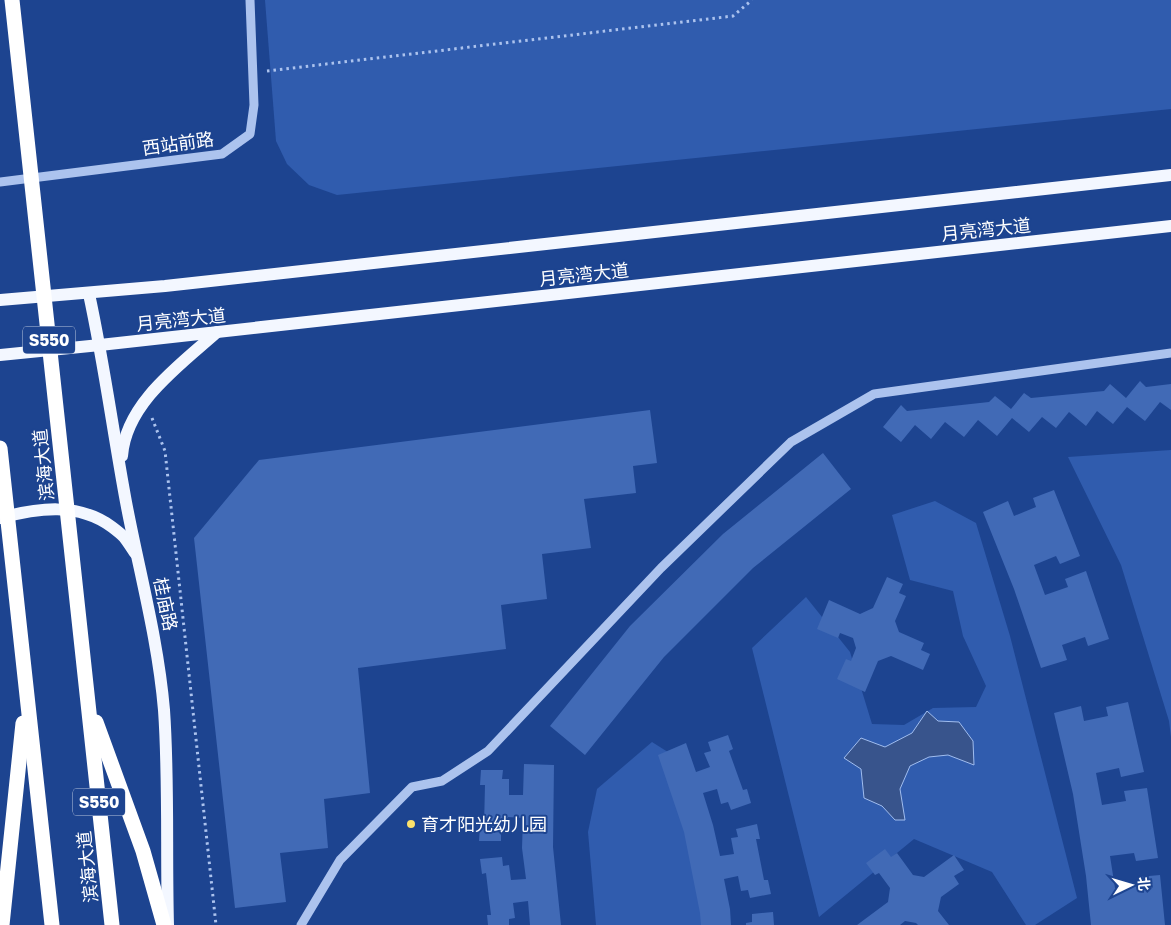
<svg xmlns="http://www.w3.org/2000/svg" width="1171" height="925" viewBox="0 0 1171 925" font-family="'Golos Text','Noto Sans SC',sans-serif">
<rect width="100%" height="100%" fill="#1d4490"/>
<g fill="#305cae">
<polygon points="265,0 1171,0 1171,109 337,195 309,185 287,164 276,141"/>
<polygon points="1171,450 1171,737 1169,721 1121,565 1068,457"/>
<polygon points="935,501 976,523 1010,636 1077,898 1035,925 1026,925 992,872 914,839 819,917 752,648 806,597 850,652 872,724 904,725 933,708 976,707 986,686 963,636 953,591 910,580 892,515"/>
<polygon points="652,742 671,754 719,925 596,925 588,832 597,789"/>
</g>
<polygon fill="#38548c" stroke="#a0bdef" points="927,711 938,721 959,722 973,741 974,765 948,755 929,757 910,766 900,789 905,820 895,820 882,806 864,798 861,769 844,758 861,738 885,747 912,733"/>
<g fill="#416ab6">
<polygon points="1140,381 1146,387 1171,384 1171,410 1160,402 1145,421 1127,407 1113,424 1097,411 1086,426 1069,412 1056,428 1042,417 1029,432 1012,418 997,436 978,420 964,437 945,422 931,439 915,425 901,442 883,427 901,405 907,411 989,402 995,396 1011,409 1024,393 1031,398 1104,391 1110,384 1126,398"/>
<polygon points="650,410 657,463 633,466 636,493 584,499 591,548 542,554 547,599 501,605 506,649 358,668 370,793 324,799 328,848 280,853 286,902 235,908 194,538 259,460"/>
<polygon points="823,453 851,489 753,568 664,657 585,755 550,726 630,626 723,534"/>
<polygon points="1054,490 1080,556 1060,564 1056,556 1034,565 1045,595 1068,587 1065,579 1086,571 1109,639 1088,646 1085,637 1062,645 1067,660 1041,668 1014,589 983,512 1008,501 1014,516 1036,507 1033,498"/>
<polygon points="887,577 903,584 899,593 906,596 895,621 899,632 924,643 921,650 930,654 923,670 891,656 878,661 865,692 837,679 846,659 851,661 856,648 853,638 840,633 838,638 817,629 829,600 860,614 873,608"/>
<polygon points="1128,702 1144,772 1121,777 1119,768 1096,773 1102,805 1126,801 1124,791 1147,788 1158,858 1136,861 1134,853 1110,856 1115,888 1139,886 1138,877 1160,875 1165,925 1091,925 1086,876 1073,794 1054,713 1081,706 1084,721 1108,716 1106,707"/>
<polygon points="728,735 733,749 729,751 743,790 747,789 751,803 731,810 728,802 721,804 717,789 703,793 713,825 720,856 734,854 731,838 738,837 736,829 757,824 760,839 756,839 764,880 768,880 771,894 750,898 748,890 741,891 738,876 724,879 730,909 731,925 701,925 700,913 684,832 658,755 686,743 696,772 710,767 704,753 711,751 708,742"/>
<polygon points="524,764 554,765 553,847 561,925 530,925 528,901 513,903 515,918 509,919 509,925 488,925 487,915 491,915 486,873 482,874 480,859 502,857 503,866 509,865 511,880 526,879 522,848 523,818 508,817 508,833 501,833 501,841 479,841 480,826 484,826 485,785 480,785 481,770 503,770 502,779 509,779 509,795 523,795"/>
<polygon points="885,849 891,857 897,853 913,875 924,877 954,855 964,870 954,876 959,884 941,897 938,911 949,925 918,925 916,923 905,921 900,925 857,925 888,902 890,888 879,873 875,875 866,863"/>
<polygon points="773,912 774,925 746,925 746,923 752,922 752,914"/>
</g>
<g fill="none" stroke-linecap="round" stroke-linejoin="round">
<g stroke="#acc3ee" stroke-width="3" stroke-dasharray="2.5 4" stroke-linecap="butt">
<polyline points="267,71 733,16 752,0"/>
<polyline points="152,418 165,451 216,925"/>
</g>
<g stroke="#acc3ee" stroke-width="9">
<polyline points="0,182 222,154 250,134 254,105 250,0"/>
<polyline points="301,925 340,860 412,787 442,781 488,751 661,568 791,442 874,394 1171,353"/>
</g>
<g stroke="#f3f7ff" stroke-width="12">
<path d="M89,294c15,69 24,138 37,208 13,69 32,137 38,208 5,71 2,143 4,215"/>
<polyline points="0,300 165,286 1171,175"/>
<polyline points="0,355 100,345 1171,226"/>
<path d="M122,456c4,-53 58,-91 95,-124"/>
<path d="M0,518c38,-10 78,-16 112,9 4,3 8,6 12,10 4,5 7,10 11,16"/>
</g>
<g stroke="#fff" stroke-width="15">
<polyline points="12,0 112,925"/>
<polyline points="0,448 52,925"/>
<polyline points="96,722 143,851 164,925"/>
<polyline points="2,925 23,723"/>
</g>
</g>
<circle fill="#fde26b" stroke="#1d4490" stroke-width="2" cx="411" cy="824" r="5"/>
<g text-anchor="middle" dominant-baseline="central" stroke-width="4" stroke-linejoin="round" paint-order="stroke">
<g fill="#1d4490" stroke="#bbc7de" stroke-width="1">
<rect x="23" y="326.5" width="52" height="27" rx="4"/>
<rect x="73" y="788.5" width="52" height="27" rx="4"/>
</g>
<g font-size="16" font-weight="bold" fill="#fff">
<text x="49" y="340">S550</text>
<text x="99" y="802">S550</text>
</g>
<g font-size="18" fill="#fff" stroke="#1d4490">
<text transform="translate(178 143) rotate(-8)">西站前路</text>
<text transform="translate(986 229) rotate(-6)">月亮湾大道</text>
<text transform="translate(584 274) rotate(-6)">月亮湾大道</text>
<text transform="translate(181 319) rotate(-6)">月亮湾大道</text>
<text transform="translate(43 465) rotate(-96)">滨海大道</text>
<text transform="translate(166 604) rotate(78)">桂庙路</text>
<text transform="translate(87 867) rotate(-96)">滨海大道</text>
</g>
<g font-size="18" fill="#fff" stroke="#1d4490" text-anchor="start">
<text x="421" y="824">育才阳光幼儿园</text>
</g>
</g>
<g transform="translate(1131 885) rotate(85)" stroke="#1d4490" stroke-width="4" paint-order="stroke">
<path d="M0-4L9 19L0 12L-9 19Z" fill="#ffffff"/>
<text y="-8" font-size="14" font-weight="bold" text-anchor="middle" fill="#ffffff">北</text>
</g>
</svg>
